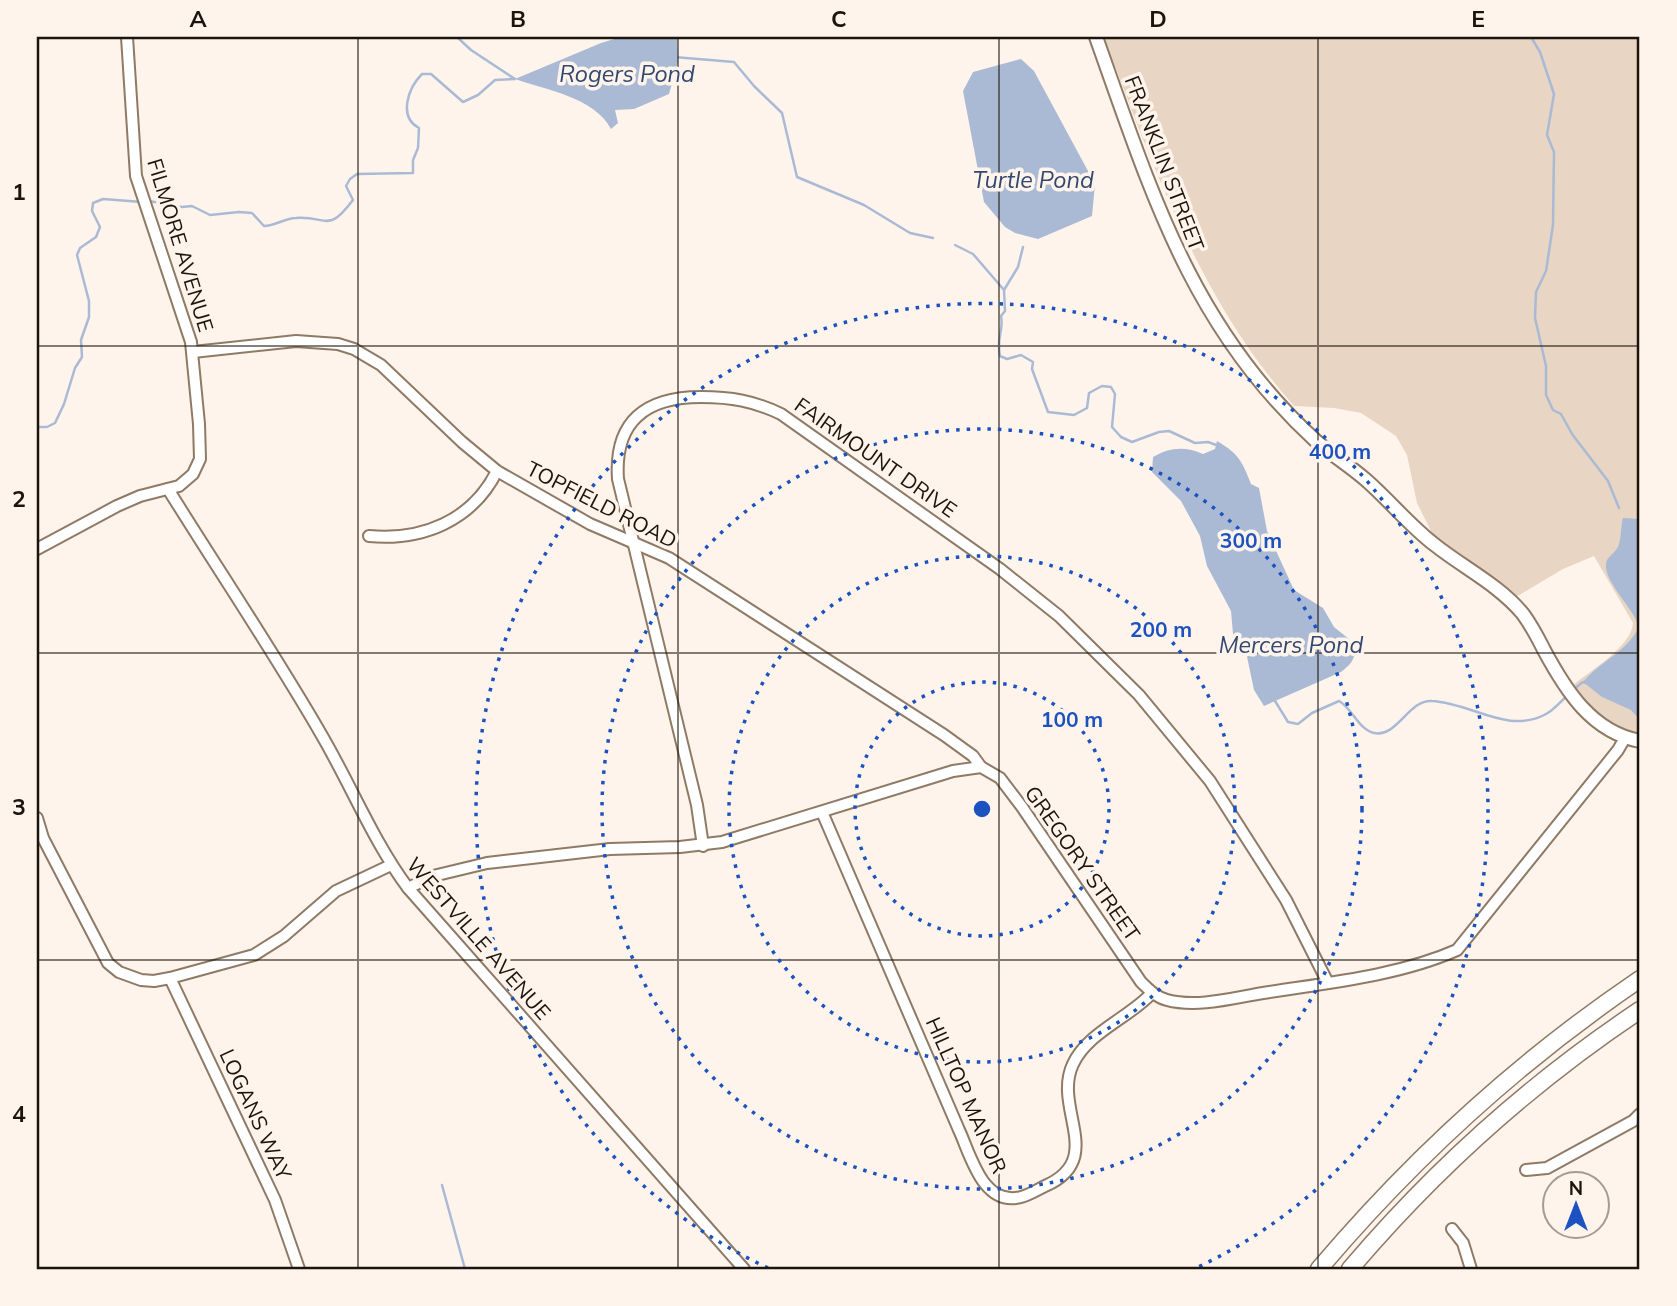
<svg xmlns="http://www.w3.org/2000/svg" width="1677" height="1306" viewBox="0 0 1677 1306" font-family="Mulish,sans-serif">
<rect width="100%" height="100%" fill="#fef4eb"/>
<path fill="#e9d5c3" d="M1104,37h536v697c-32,-10 -48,-22 -67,-49 17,-14 59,-39 60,-62l-39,-67 -31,13 -47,28 -82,-60 -17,-34 -10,-48 -11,-19 -35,-23 -27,-5 -40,-2c-94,-105 -141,-240 -190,-369z"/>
<g fill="#aabad5">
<path d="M621,37h56l1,25 -9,32 -35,15 -19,1 3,13 -7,6c-17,-32 -65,-39 -96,-50l86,-36z"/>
<polygon points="1021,59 1034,71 1095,184 1092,216 1038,239 1015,233 1005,227 984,202 963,91 973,72"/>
<path d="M1217,441c22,13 25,20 34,43l8,4 8,43 27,59 29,18 11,19 20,16c3,14 -2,21 -13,29l-77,34 -10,-16 -9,-43 -12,-13 -2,-23 -24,-45 -7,-30 -19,-35 -29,-29 1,-15c16,-10 33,-11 50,-3l12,-5z"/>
<path d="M1623,518l17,1v201l-9,-10 -29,-13 -19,-15c17,-21 43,-29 56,-55 -6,-20 -35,-45 -33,-63 1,-7 6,-9 10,-14 6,-7 4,-22 7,-32z"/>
</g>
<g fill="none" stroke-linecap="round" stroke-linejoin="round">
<g stroke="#aabad5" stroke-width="2.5">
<polyline points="457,37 471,50 515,79"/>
<polyline points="1531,37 1540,52 1554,94 1547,135 1554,152 1553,225 1546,271 1536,292 1535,318 1546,366 1546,395 1553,410 1561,414 1572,434 1608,481 1619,508"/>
<polyline points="674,57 734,62 754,86 782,113 797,177 864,205 910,233 933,238"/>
<path d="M149,201l33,6 10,-1 18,9 29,-3 13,1 12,13c11,0 21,-8 32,-8 33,-2 31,16 57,-18l-7,-14 4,-7 7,-5 56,-1v-13l5,-12 1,-20c-21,-11 -11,-40 3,-54h9l32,28 15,-7 17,-15 20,-1"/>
<polyline points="955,245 973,254 1004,290"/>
<path d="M1023,247l-5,20 -14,23 1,21 -4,5c3,16 -5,20 -1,40l7,3 14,-4 12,7 -1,7 16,43 26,3 13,-7 2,-15 13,-7 9,1 4,7 -3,33 9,10 11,5 27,-10 10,-1 26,12 13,-1 11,4"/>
<polyline points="37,427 47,427 55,423 64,404 75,368 82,357 81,340 89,317 89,301 77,255 80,248 96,237 100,227 92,211 93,203 103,199 142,202"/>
<polyline points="1574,689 1583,682 1586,683"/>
<path d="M1275,701l13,21 10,2 14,-11 27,-12c13,7 20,29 35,32 23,5 35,-34 58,-32 40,2 76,34 114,13 8,-4 14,-12 21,-18"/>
<polyline points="442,1185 465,1269"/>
</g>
<g stroke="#8f7a66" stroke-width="14">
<g id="minor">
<polyline points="193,352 296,341 338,344 354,349 381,365 462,442 497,471 590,524 669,558 944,735 973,756 981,767"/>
<path d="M168,489c51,82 105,162 153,245 30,51 52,107 87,154l336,381"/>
<path d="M369,536c53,5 103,-15 128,-65"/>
<polyline points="37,549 117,506 140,496 179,486 193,474 200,459 199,424 191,342 136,176 127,37"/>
<path d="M822,812l137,318c12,26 24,77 62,67 8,-2 16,-7 24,-11 62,-27 7,-78 28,-122 15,-32 56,-46 79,-71"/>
<polyline points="37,818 43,838 108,963 119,972 141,980 154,981 170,978 254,955 284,936 336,891 391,865"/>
<path d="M703,846l-6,-41 -79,-326c-4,-58 28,-82 83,-82 30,0 53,4 80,17l219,155 59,47 80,79 71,86 76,119 42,83"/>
<path d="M408,888l25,-12 54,-13 123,-14 70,-2 42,-5 231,-71 28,-4 19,11 22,29 119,175c8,8 15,15 26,18 30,8 66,-2 96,-7 63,-10 135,-17 194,-43l161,-200 7,-12"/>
<polyline points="170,978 275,1200 299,1269"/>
<polyline points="1526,1170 1547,1168 1633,1121 1640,1114"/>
<polyline points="1452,1229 1463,1243 1471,1269"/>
</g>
</g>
<g stroke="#8f7a66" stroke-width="16">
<path id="major" d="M1096,37c55,154 95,290 220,404 16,14 34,25 50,39 24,21 44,46 69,65 29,23 64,40 88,69 8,11 15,24 21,36 22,41 48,82 96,91"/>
</g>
<g stroke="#8f7a66" stroke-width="19">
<g id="highway">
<path d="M1319,1269c94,-111 200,-208 321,-290"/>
<path d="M1350,1269c84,-99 182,-187 290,-259"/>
</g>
</g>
<use href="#minor" stroke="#fff" stroke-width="10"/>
<use href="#major" stroke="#fff" stroke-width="12"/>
<use href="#highway" stroke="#fff" stroke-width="16"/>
</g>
<path fill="none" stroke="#1d150d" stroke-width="2" stroke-opacity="0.55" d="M358,37v1232M678,37v1232M999,37v1232M1318,37v1232M37,346h1603M37,653h1603M37,960h1603"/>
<g fill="none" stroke="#1c52bf" stroke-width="3.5" stroke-dasharray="3.5 7">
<circle cx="982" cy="809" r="127"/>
<circle cx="982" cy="809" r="253"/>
<circle cx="982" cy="809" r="380"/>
<path d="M768 1268A506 506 0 1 1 1196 1268"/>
</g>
<g text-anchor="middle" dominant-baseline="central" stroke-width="7" stroke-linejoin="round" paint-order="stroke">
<g font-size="21" fill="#1d150d" stroke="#fef4eb">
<text transform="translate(1165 163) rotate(69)">FRANKLIN STREET</text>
<text transform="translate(181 245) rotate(73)">FILMORE AVENUE</text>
<text transform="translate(876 457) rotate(35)">FAIRMOUNT DRIVE</text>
<text transform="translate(602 504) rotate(27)">TOPFIELD ROAD</text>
<text transform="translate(1083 863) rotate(55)">GREGORY STREET</text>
<text transform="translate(479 938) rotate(49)">WESTVILLE AVENUE</text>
<text transform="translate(967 1095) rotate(66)">HILLTOP MANOR</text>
<text transform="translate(256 1114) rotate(65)">LOGANS WAY</text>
</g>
<g font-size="23" font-style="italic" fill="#334870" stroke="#fef4eb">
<text x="627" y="73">Rogers Pond</text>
<text x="1033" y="179">Turtle Pond</text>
<text x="1291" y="644">Mercers Pond</text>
</g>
</g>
<circle cx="982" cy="809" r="10" fill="#1c52bf" stroke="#fef4eb" stroke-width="3.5"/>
<g font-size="21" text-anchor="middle" font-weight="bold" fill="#1c52bf" stroke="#fef4eb" stroke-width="7" stroke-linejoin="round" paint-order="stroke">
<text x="1340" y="459">400 m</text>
<text x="1251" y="548">300 m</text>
<text x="1161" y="637">200 m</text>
<text x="1072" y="727">100 m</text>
</g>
<rect width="1677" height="1306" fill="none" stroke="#fef4eb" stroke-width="77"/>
<g transform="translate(1576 1205)"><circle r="33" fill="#fef4eb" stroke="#a49b92" stroke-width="2"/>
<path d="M0-5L12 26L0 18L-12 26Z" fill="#1c52bf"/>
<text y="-10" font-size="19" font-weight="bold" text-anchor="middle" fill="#1d150d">N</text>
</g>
<rect x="38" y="38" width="1600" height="1230" fill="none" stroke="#1d150d" stroke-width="2.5"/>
<g font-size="23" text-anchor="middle" font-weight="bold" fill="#1d150d">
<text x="198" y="27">A</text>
<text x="518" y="27">B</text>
<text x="839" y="27">C</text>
<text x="1158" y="27">D</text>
<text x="1478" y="27">E</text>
<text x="19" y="200">1</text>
<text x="19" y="507">2</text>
<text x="19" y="815">3</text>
<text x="19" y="1122">4</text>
</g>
</svg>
